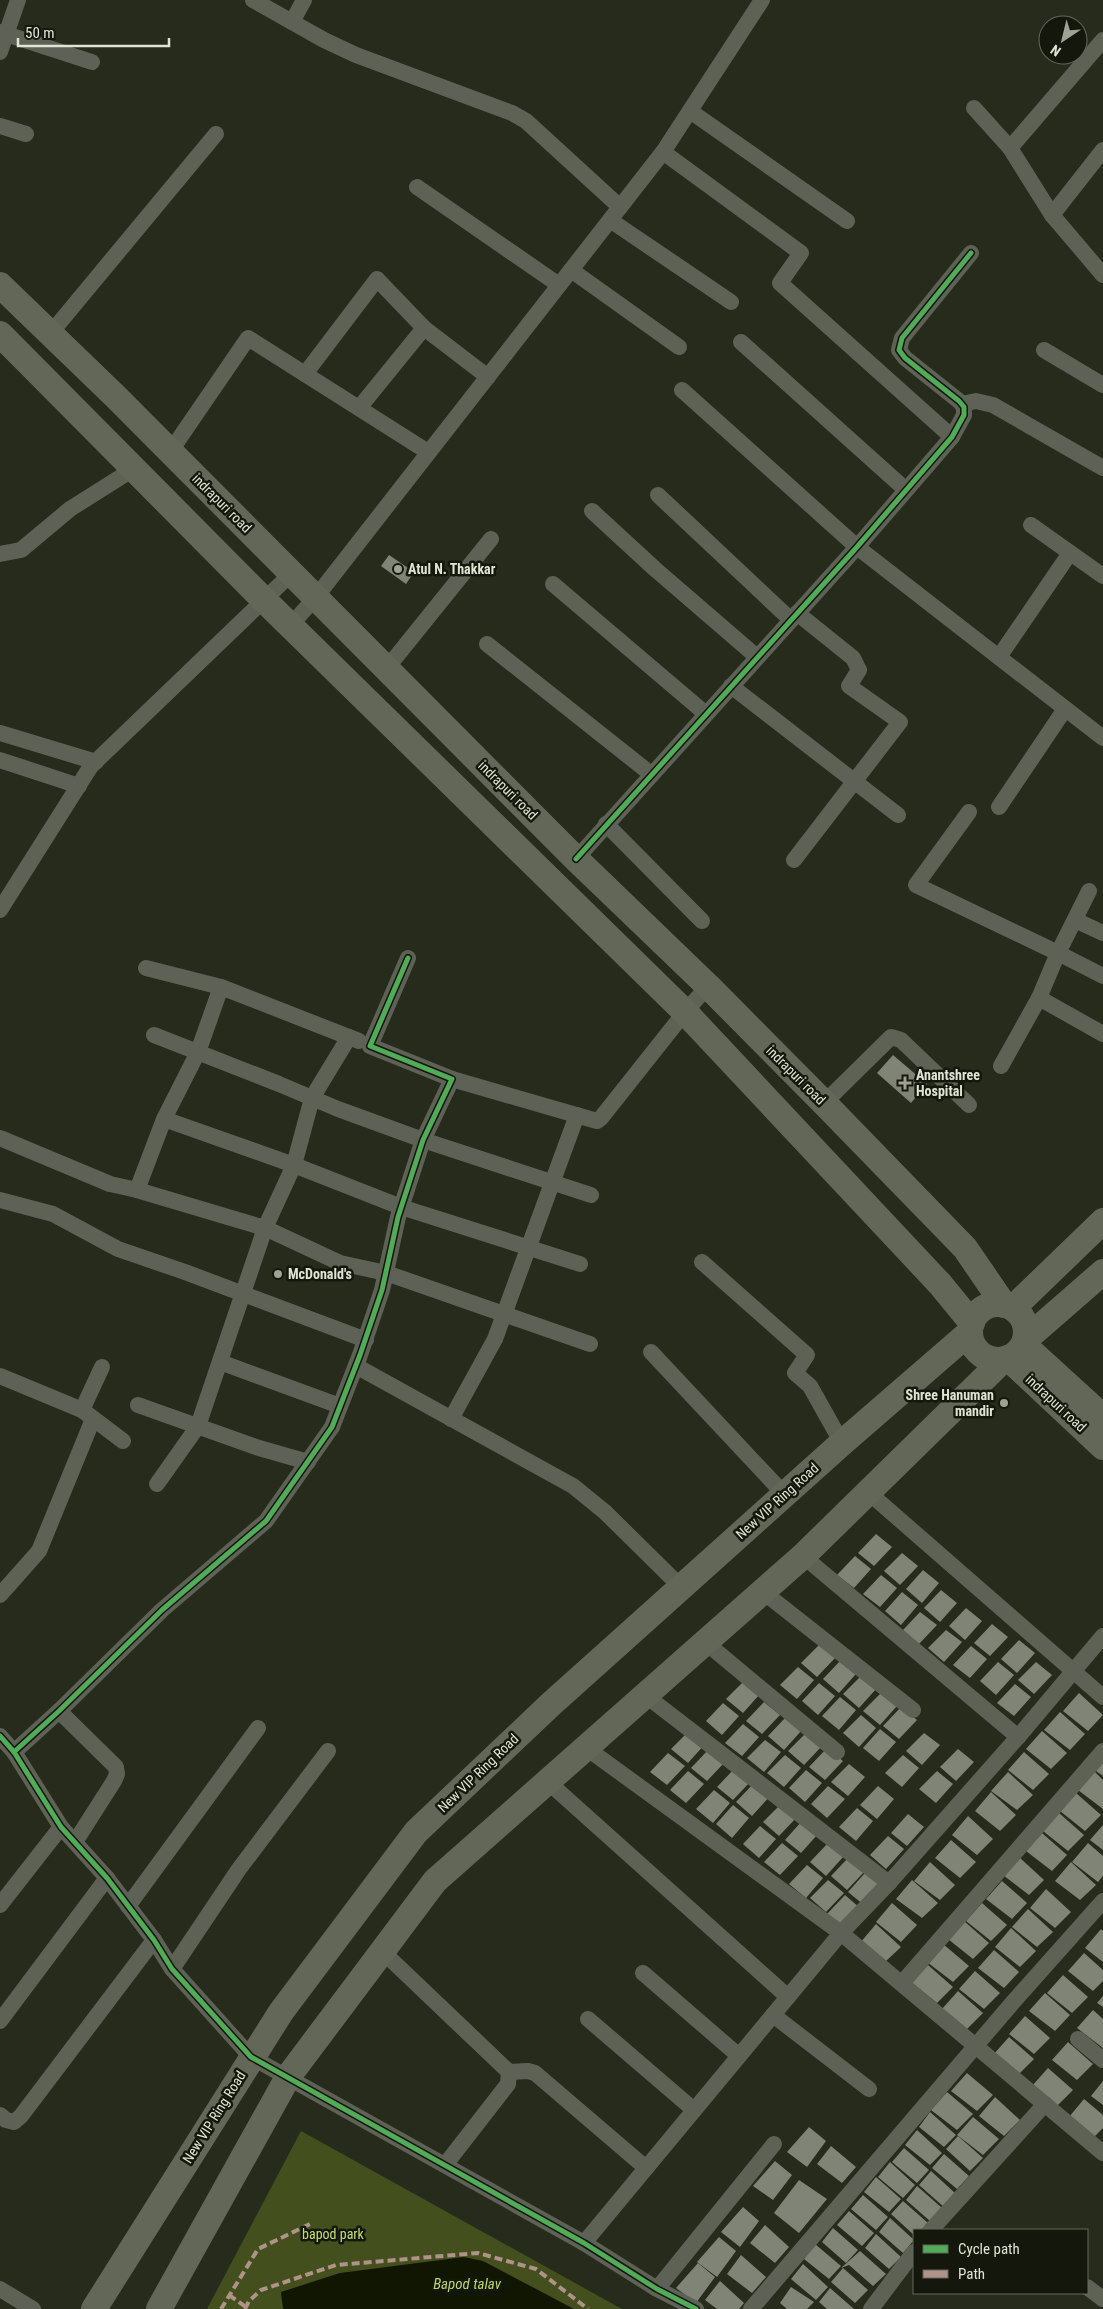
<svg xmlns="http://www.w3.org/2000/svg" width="1103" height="2309" viewBox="0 0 1103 2309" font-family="'Roboto Condensed',sans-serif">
<rect width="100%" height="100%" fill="#262b1b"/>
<polygon fill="#434f1d" points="301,2131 622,2309 207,2309"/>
<polygon fill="#101602" points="464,2257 483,2261 574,2309 283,2309 281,2292 340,2273"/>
<g fill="#808476">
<polygon points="389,555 414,572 406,584 381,566"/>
<polygon points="893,1055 927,1084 911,1103 877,1073"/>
<polygon points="876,1534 892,1547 874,1566 858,1553"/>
<polygon points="902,1553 918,1566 900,1585 884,1571"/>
<polygon points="855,1556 871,1569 854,1588 837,1575"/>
<polygon points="923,1570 939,1583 922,1603 906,1589"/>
<polygon points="881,1575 897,1588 880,1607 863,1594"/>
<polygon points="941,1590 957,1603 940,1622 924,1608"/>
<polygon points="902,1592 918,1605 901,1625 885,1611"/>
<polygon points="966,1608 982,1621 965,1640 949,1626"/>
<polygon points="920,1612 937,1625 919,1644 903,1630"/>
<polygon points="992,1624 1008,1637 990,1656 974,1643"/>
<polygon points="946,1630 962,1642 944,1662 928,1648"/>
<polygon points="1019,1640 1035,1653 1017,1673 1001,1659"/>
<polygon points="819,1645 835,1658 817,1677 801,1663"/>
<polygon points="971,1646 987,1659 970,1678 953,1665"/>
<polygon points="840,1661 856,1674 839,1693 823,1679"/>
<polygon points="998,1662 1014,1675 996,1695 980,1681"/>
<polygon points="1036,1662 1052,1675 1034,1694 1018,1680"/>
<polygon points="798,1667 814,1680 797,1699 780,1685"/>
<polygon points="861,1676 877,1688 859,1708 843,1694"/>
<polygon points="744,1681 760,1694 743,1713 726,1699"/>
<polygon points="819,1683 835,1696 818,1715 802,1701"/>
<polygon points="1015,1684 1031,1697 1014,1716 997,1703"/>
<polygon points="881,1693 897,1706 880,1725 863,1711"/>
<polygon points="1079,1693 1103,1715 1088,1731 1063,1711"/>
<polygon points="840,1697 856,1710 839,1730 822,1716"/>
<polygon points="764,1702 780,1715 762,1734 746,1721"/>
<polygon points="723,1703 739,1716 722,1735 706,1721"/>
<polygon points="901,1707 917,1720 899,1739 883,1726"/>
<polygon points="1060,1712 1085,1734 1070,1750 1044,1730"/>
<polygon points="861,1715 876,1728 859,1747 843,1733"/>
<polygon points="786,1717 802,1730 784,1750 768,1736"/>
<polygon points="743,1724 759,1737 742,1756 725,1743"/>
<polygon points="880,1729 896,1742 879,1761 863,1748"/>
<polygon points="689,1731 705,1744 688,1763 671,1749"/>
<polygon points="1042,1731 1067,1753 1051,1769 1026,1749"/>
<polygon points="806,1733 822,1746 804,1765 788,1751"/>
<polygon points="924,1733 940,1745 922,1765 906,1751"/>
<polygon points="765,1740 781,1752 764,1772 747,1758"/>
<polygon points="827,1748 843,1761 825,1780 809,1767"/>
<polygon points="709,1749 725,1762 707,1781 691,1768"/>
<polygon points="958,1749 974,1762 956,1781 940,1767"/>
<polygon points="1024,1752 1049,1774 1033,1790 1008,1770"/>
<polygon points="668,1753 685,1766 667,1785 650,1772"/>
<polygon points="785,1755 801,1768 784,1787 767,1773"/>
<polygon points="903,1755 919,1768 902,1787 885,1773"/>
<polygon points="1103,1763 1103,1776 1096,1771"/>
<polygon points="849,1764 865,1777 848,1796 831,1782"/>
<polygon points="735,1768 751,1781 733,1800 717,1787"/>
<polygon points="806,1770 822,1783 805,1802 789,1788"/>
<polygon points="688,1771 704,1784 686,1803 670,1790"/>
<polygon points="937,1771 953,1784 936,1803 919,1789"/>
<polygon points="1094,1771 1103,1780 1103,1809 1078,1790"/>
<polygon points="1008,1772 1033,1795 1017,1810 991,1791"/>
<polygon points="754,1783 770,1796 752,1816 736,1802"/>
<polygon points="828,1786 845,1799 827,1818 811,1804"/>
<polygon points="878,1786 894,1799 877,1819 860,1805"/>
<polygon points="714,1790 730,1803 713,1823 696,1809"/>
<polygon points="991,1792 1016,1815 1000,1831 975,1811"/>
<polygon points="1076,1793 1101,1815 1085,1831 1060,1811"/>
<polygon points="781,1804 797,1817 779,1836 763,1822"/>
<polygon points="733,1805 749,1818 732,1838 716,1824"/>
<polygon points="857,1808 873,1821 856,1841 839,1827"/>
<polygon points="1059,1813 1084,1835 1068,1851 1043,1831"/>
<polygon points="908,1814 924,1827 907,1846 891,1833"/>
<polygon points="968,1816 993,1839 977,1855 952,1835"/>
<polygon points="802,1821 818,1834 801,1853 785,1840"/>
<polygon points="1103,1825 1103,1850 1090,1840"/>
<polygon points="760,1826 776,1839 759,1858 743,1844"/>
<polygon points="1042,1833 1067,1855 1052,1871 1026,1851"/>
<polygon points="888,1836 904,1849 886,1869 870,1855"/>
<polygon points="951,1840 976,1862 960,1878 935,1858"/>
<polygon points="782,1843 798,1856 780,1875 764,1862"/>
<polygon points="828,1843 844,1856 826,1876 810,1862"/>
<polygon points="1088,1843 1103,1856 1103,1876 1098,1882 1072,1862"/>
<polygon points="1019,1857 1044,1880 1029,1895 1003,1875"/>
<polygon points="848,1858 865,1871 847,1890 831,1876"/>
<polygon points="930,1862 955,1885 940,1900 914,1881"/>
<polygon points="1071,1862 1096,1885 1080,1900 1055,1881"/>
<polygon points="807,1865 823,1878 806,1898 789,1884"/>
<polygon points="865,1873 881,1886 864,1905 848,1892"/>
<polygon points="828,1880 844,1893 826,1912 810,1898"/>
<polygon points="912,1880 938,1903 922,1918 896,1899"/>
<polygon points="1002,1881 1027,1903 1012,1919 986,1899"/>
<polygon points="1046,1889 1071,1912 1055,1928 1030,1908"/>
<polygon points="845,1895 860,1908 843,1927 827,1914"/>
<polygon points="892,1903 917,1925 901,1942 876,1922"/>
<polygon points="982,1903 1007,1925 991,1941 966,1921"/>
<polygon points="1028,1909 1053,1932 1037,1947 1012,1927"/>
<polygon points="964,1921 989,1943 973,1959 948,1939"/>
<polygon points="876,1924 901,1947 885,1962 860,1943"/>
<polygon points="1011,1928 1036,1951 1020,1967 995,1947"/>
<polygon points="1101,1929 1103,1931 1103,1962 1085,1948"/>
<polygon points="943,1944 969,1966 953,1982 927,1962"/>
<polygon points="994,1950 1019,1972 1004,1988 978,1968"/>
<polygon points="1084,1953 1103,1970 1103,1981 1093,1991 1068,1971"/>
<polygon points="928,1965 953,1987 937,2003 912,1983"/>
<polygon points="975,1971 1000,1993 984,2009 959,1989"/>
<polygon points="1063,1975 1088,1997 1072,2013 1047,1993"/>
<polygon points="958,1991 983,2013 967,2029 942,2009"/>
<polygon points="1045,1993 1070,2015 1055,2031 1029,2011"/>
<polygon points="1103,1996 1103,2007 1097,2003"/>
<polygon points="1093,2010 1103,2019 1103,2048 1077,2028"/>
<polygon points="1025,2016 1050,2038 1034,2054 1009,2034"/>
<polygon points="1009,2037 1034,2059 1018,2075 993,2055"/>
<polygon points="1068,2042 1093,2064 1077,2080 1052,2060"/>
<polygon points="1048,2068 1073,2090 1057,2106 1032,2086"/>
<polygon points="967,2073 993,2095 977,2111 951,2091"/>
<polygon points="1103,2081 1103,2105 1091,2096"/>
<polygon points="947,2092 973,2114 957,2130 931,2110"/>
<polygon points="995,2097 1020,2120 1004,2136 979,2116"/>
<polygon points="1084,2099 1103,2115 1103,2128 1094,2137 1069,2117"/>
<polygon points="930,2112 956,2135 944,2147 919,2127"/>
<polygon points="973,2117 999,2139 983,2155 957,2135"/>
<polygon points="809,2127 826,2141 807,2167 787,2152"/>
<polygon points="917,2130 942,2153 930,2165 905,2145"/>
<polygon points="958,2136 983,2158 970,2171 946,2149"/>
<polygon points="831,2146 856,2167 842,2183 817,2164"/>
<polygon points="904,2148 929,2170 917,2183 892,2162"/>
<polygon points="944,2154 969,2176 957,2189 932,2168"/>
<polygon points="775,2161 792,2175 773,2200 753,2186"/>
<polygon points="890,2162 915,2185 903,2198 878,2177"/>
<polygon points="931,2171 956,2194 944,2207 919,2185"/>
<polygon points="876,2177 901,2199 889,2212 864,2192"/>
<polygon points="799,2180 827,2199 799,2233 774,2213"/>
<polygon points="917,2186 942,2208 930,2221 906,2200"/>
<polygon points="863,2195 888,2217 876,2230 851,2209"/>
<polygon points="903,2201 928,2223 921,2230 914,2230 914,2235 891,2214"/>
<polygon points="743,2207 759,2221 740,2247 721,2232"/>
<polygon points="849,2211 874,2233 862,2246 837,2225"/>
<polygon points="890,2218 914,2240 903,2253 879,2232"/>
<polygon points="765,2225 789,2247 775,2263 750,2243"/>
<polygon points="833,2228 858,2250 846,2263 822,2242"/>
<polygon points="876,2234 901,2257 889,2269 865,2248"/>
<polygon points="719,2237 736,2251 717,2277 697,2262"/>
<polygon points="815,2244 841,2266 829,2279 804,2259"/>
<polygon points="860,2251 886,2274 873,2286 849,2265 841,2268"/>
<polygon points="741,2255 766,2277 752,2293 727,2274"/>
<polygon points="698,2263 715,2277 696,2303 676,2288"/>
<polygon points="803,2264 828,2287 816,2300 791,2279"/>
<polygon points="843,2268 868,2290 855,2303 831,2282"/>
<polygon points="720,2281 744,2303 739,2309 717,2309 705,2300"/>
<polygon points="791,2287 814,2302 807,2309 787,2309 780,2303"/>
<polygon points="830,2288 854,2309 827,2309 819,2302"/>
</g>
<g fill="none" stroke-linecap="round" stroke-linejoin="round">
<g stroke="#5e6256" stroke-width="16">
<polyline points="253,0 324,40 356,55 512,113 526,121 620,207"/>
<polyline points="292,22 304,0"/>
<polyline points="0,32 92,62"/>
<polyline points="0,52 18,0"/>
<polyline points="974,108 1010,148 1052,215 1103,275"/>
<polyline points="690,111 847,221"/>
<polyline points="0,126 26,134"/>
<polyline points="1010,148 1103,40"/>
<polyline points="663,152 801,253 780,283 952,437"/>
<polyline points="417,187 559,285"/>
<polyline points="1052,215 1103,150"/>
<polyline points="610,220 731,302"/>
<polyline points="571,270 679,347"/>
<polyline points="50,334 216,134"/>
<polyline points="741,342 906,490"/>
<polyline points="1044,350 1103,385"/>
<polyline points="305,374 377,279 424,328"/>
<polyline points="682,390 857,547 1103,738"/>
<polyline points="962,404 976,401 993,405 1103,468"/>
<polyline points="359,408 424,328 488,377"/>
<polyline points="170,452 248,338 428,452"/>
<polyline points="658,495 791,620"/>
<polyline points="592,511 655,569 757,657"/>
<polyline points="1031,525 1103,576"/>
<polyline points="0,554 21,550 70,509 135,468"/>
<polyline points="553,584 706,714"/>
<polyline points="290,626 316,597 663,152 762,0"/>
<polyline points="487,644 651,774"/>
<polyline points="999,657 1070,553"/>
<polyline points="387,668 491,539"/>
<polyline points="731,686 898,815"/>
<polyline points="0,733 96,762"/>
<polyline points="0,760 79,786"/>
<polyline points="999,807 1065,709"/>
<polyline points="969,812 916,885 1058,953 1039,998 1103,1034"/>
<polyline points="606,824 702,921"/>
<polyline points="576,859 857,547 952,437 964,415 964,407 959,401 905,358 899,350 902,338 971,253"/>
<polyline points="794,860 900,722 849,686 859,670 853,658 797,613"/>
<polyline points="1089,891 1058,953 1103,976"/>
<polyline points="0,910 91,766 292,573"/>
<polyline points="1075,920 1103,933"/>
<polyline points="146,968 221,987 359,1041"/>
<polyline points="154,1035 279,1084 338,1109 423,1140 591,1195"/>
<polyline points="349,1037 312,1098 294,1165 401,1207 580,1264"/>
<polyline points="1001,1066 1039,998"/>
<polyline points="452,1079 597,1121 601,1118 685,1012 708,986"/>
<polyline points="824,1103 891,1037 901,1040 969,1105"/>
<polyline points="164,1119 294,1165 265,1228 137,1190 164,1119 198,1052 221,987"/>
<polyline points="0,1138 110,1184 137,1190"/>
<polyline points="0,1200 53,1214 118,1249 185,1272 366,1340"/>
<polyline points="702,1262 807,1355 795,1373 810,1386 842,1443"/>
<polyline points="651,1352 784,1494"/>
<polyline points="220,1362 340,1406"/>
<polyline points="356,1366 573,1486 605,1512 681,1587"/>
<polyline points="0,1376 82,1410 123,1441"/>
<polyline points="138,1405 259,1448 308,1462"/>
<polyline points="82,1410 102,1367"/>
<polyline points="451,1419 495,1339 577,1115"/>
<polyline points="157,1484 198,1426 265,1228 340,1263 386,1273 590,1344"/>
<polyline points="868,1492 1103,1697"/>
<polyline points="803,1556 1018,1737"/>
<polyline points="762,1591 913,1710"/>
<polyline points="0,1595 39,1551 93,1419"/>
<polyline points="705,1642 837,1752"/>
<polyline points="645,1695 889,1883"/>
<polyline points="59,1711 116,1767 117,1774 114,1781 75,1842"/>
<polyline points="0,1736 14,1752 61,1827 107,1878 154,1940 172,1969 251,2057 584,2243 657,2289 696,2309"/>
<polyline points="585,1747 841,1933 1103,2153"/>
<polyline points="14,1752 59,1711 162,1610 266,1521 332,1427 360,1355 382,1290 398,1217 423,1140 452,1079 370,1046 408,958"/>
<polyline points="547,1781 788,1997"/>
<polyline points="0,1905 61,1827"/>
<polyline points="128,1906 258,1728"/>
<polyline points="382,1951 509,2072 508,2084 445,2165"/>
<polyline points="172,1969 239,1869 328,1751"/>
<polyline points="643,1973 739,2056"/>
<polyline points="902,1983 1103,1751"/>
<polyline points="773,2015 869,2089"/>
<polyline points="588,2019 694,2110"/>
<polyline points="0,2021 107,1878"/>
<polyline points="1078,2039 1103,2060"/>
<polyline points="509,2072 528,2071 535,2073 646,2168"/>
<polyline points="0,2115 6,2120 14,2122 21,2116 154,1940"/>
<polyline points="931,2230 1045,2104"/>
<polyline points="584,2243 841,1933 889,1883 1018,1737 1103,1636"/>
<polyline points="1087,2287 1103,2299"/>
<polyline points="0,2289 33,2309"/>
<polyline points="657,2289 774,2144"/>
<polyline points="751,2309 1014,2001 1103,1901"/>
<polyline points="871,2309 914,2252"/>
</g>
<g stroke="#636757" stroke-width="26">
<polyline points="0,285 116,397 576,859 708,986 824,1103 965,1248 1004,1305"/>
<polyline points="0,334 264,600 685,1012 940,1284 972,1323"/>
<circle cx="998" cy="1332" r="28"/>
<polyline points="1013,1308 1103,1221"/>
<polyline points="1025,1340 1103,1272"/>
<polyline points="1024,1345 1103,1417"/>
<polyline points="1008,1358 1103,1447"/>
<polyline points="94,2309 281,2012 416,1832 550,1705 842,1443 970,1332"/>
<polyline points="159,2309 288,2077 435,1881 803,1556 1003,1360"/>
</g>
<g stroke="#af9288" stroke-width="4" stroke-dasharray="8 4" stroke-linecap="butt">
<polyline points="229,2295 246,2307"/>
<polyline points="221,2309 258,2249 310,2224"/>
<polyline points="245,2309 249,2301 261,2290 336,2265 478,2253 536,2269 588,2309"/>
</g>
<g stroke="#14170b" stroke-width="8">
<g id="cycleway">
<polyline points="576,859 857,547 952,437 964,415 964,407 959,401 905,358 899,350 902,338 971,253"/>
<polyline points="0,1736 14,1752 61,1827 107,1878 154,1940 172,1969 251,2057 584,2243 657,2289 696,2309"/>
<polyline points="14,1752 59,1711 162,1610 266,1521 332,1427 360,1355 382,1290 398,1217 423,1140 452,1079 370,1046 408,958"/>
</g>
</g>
<use href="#cycleway" stroke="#51ab58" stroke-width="5"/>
</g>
<g fill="#9ea393" stroke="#14170b" stroke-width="2">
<circle cx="398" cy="569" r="5"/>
<path d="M902.5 1075.5h5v5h5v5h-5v5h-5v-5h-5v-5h5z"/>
<circle cx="278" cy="1274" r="5"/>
<circle cx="1004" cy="1403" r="5"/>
</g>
<g text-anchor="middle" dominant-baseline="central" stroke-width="5" stroke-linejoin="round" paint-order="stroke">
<g font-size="14" fill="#dfe4d3" stroke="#14170b">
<text transform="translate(222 503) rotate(45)">indrapuri road</text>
<text transform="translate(508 790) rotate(45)">indrapuri road</text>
<text transform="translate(796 1075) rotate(45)">indrapuri road</text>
<text transform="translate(1056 1403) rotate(43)">indrapuri road</text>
<text transform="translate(777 1501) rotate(-42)">New VIP Ring Road</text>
<text transform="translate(478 1773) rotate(-44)">New VIP Ring Road</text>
<text transform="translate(214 2117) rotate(-58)">New VIP Ring Road</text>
</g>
<g font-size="14" font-weight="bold" fill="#dfe4d3" stroke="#14170b" text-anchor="start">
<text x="408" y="569">Atul N. Thakkar</text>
<text x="916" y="1075">Anantshree<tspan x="916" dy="16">Hospital</tspan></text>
<text x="288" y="1274">McDonald's</text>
<text x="994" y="1395" text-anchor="end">Shree Hanuman<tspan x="994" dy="16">mandir</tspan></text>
</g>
<g font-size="14" fill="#c4df77" stroke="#14170b">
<text x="333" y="2234">bapod park</text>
</g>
<g font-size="15" font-style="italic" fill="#bbd66e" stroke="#14170b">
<text x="467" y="2284">Bapod talav</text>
</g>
</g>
<rect x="913" y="2229" width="175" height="65" fill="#14170b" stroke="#65695b"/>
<rect x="923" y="2245" width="25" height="8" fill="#51ab58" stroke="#65695b"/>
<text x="958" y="2254" font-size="15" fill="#dfe4d3">Cycle path</text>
<rect x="923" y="2270" width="25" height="8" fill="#af9288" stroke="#65695b"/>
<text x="958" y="2279" font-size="15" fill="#dfe4d3">Path</text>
<g transform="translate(1063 40) rotate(215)"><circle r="24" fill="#14170b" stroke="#65695b"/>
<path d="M0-4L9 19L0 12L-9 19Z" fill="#9ea393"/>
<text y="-8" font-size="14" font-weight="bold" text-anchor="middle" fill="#dfe4d3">N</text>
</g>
<path d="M18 38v8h151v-8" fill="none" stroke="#dfe4d3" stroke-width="2.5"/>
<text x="25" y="38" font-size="15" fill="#dfe4d3" stroke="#14170b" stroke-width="4" paint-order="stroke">50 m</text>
</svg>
